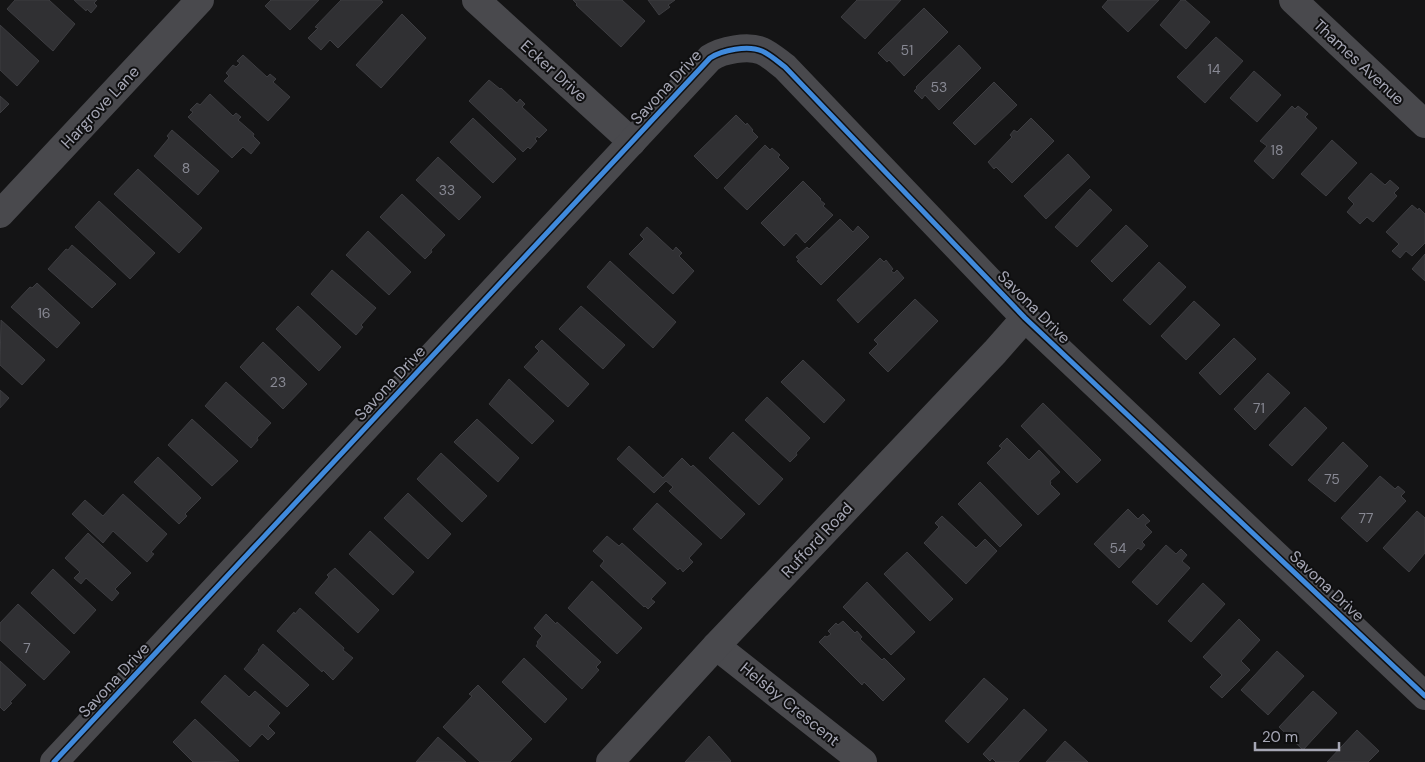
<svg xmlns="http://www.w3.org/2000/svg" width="1425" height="762" viewBox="0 0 1425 762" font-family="'DM Sans',sans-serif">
<rect width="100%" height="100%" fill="#141415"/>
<g fill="#303033" stroke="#3d3d41">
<polygon points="15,0 49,0 75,24 53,51 7,9"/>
<polygon points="74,0 97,0 94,3 97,6 91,13 87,9 86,11"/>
<polygon points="271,0 319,0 290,30 265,6"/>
<polygon points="341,0 381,0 383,2 338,48 330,40 321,50 308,38 318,28 315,27"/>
<polygon points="573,0 622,0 645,21 621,47 576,5 577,4"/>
<polygon points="648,0 675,0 668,5 670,7 659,15"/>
<polygon points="857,0 901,0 865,39 841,17"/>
<polygon points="1108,0 1159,0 1128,32 1102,7"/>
<polygon points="1181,0 1185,0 1210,22 1186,49 1160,25"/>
<polygon points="924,8 948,32 904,76 889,60 887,62 878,53"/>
<polygon points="402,14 426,38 381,88 356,65"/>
<polygon points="0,25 39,61 17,86 0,70"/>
<polygon points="1216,37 1243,61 1205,103 1177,77"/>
<polygon points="959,45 981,68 939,110 925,95 922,99 914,91 917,88 916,87"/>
<polygon points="243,55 267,77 270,74 276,79 273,82 290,97 268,121 224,81 229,76 226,73 233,65 236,67 240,63 237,61"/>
<polygon points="1254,71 1281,95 1257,122 1230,98"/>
<polygon points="489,80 500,89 501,88 517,103 520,99 525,104 522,107 547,130 539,138 537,136 535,139 537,141 530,149 528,147 523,152 469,101"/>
<polygon points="994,82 1017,105 975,145 953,123"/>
<polygon points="210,94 233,116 236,113 241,117 238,120 254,134 253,136 260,143 251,154 243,147 232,158 188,117 193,112 190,110 197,103 200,105"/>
<polygon points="0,96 9,104 0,113"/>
<polygon points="1292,106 1295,109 1298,106 1308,114 1305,117 1317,128 1273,179 1254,161 1267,146 1260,141"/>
<polygon points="736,115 746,125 747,123 753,130 752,131 758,137 717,179 694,156"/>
<polygon points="473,118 516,159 493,183 450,142"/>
<polygon points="1031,118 1054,141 1012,183 996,167 994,169 988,162 1012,137 1010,135 1014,130 1017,132"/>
<polygon points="172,130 219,171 198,195 154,156 169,138 167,136"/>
<polygon points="1332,140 1357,163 1326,196 1301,174"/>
<polygon points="765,145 770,150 772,148 780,155 778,157 789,168 747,210 724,188"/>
<polygon points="1068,154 1090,177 1046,219 1024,196"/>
<polygon points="438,157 481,197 459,220 416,180"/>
<polygon points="138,169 202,228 179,253 114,194"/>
<polygon points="1371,173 1385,185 1390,180 1399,188 1394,193 1397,196 1373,222 1367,217 1360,224 1347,212 1354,204 1348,198"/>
<polygon points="803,181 821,199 820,200 825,204 823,206 833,215 805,243 796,233 784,246 761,223"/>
<polygon points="1090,189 1112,210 1077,247 1055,227"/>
<polygon points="402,194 445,235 431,250 432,252 425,259 380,217"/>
<polygon points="99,201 155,253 130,279 75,227"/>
<polygon points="1412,205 1418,210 1419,208 1425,214 1425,243 1412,256 1406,251 1400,258 1392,251 1399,244 1386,232"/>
<polygon points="840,219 853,232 858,226 869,237 821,285 797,261 799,260 796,257 807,247 809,249"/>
<polygon points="1126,225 1148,246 1112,282 1091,261"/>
<polygon points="647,227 673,251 676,247 682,253 679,256 694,271 673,294 629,254 644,239 640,235"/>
<polygon points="368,231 411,272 389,295 346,255"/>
<polygon points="72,245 116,284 92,308 48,269 66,249 68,250"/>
<polygon points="1425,254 1425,281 1412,269"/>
<polygon points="880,258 884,262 886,260 893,269 891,271 894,273 897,270 904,278 858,323 837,300"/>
<polygon points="610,261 676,322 653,348 587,287"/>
<polygon points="1159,262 1186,287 1150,325 1123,300"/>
<polygon points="332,270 376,308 361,325 363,327 356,335 311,294"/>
<polygon points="37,283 80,323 57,348 11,307 30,287 32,288"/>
<polygon points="915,299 938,321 888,372 869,353 878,344 874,340"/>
<polygon points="1194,301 1220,325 1186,360 1161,336"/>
<polygon points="298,306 341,347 319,371 276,329"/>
<polygon points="581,306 625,345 603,369 559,329"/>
<polygon points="1,320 45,360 22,385 0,365"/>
<polygon points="1234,338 1256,359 1220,395 1199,373"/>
<polygon points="542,340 589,384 568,407 524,367 539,351 535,347"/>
<polygon points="263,342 307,384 283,409 240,367"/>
<polygon points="803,360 845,400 824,423 781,382"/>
<polygon points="1268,373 1290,393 1255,430 1234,409"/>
<polygon points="509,379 554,421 532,444 489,404"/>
<polygon points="226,382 271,423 257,438 258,440 251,448 205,406"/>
<polygon points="0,390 9,398 0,408"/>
<polygon points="767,397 810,438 796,453 797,455 790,462 745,420"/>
<polygon points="1043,403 1101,460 1077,483 1021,426"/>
<polygon points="1305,407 1327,428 1292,466 1269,445"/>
<polygon points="192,419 238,461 212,486 168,445"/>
<polygon points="477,419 519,458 498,482 454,442"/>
<polygon points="733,432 783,479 759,505 709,458"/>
<polygon points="1007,438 1029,460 1039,450 1060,472 1050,481 1051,483 1050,484 1060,494 1038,515 987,463 1002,448 999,446"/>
<polygon points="1343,442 1368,466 1335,502 1308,480"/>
<polygon points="629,446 663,478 682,458 691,467 693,465 745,514 721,539 669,491 673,487 666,481 654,493 617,459"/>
<polygon points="441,453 487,496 462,522 417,479"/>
<polygon points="158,457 201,498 185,514 187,516 179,524 134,482"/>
<polygon points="1380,476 1395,489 1398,486 1405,492 1401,496 1406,501 1367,542 1341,518"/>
<polygon points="980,482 1022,525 1000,547 958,504"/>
<polygon points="408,493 451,534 428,559 384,518"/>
<polygon points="123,494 167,534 151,552 154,554 147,562 113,531 103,543 72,514 85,500 103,516"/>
<polygon points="657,503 702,544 689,558 693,562 683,572 680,568 678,570 633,529"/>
<polygon points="1128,509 1138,519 1143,514 1150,521 1145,525 1152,532 1142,542 1145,545 1141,550 1138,548 1119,568 1094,544"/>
<polygon points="1417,511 1425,518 1425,553 1409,572 1383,548"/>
<polygon points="942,516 976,548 985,539 997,551 966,584 924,543 939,527 935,523"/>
<polygon points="370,531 414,572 393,595 349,554"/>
<polygon points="88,533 131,573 115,589 119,593 112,601 86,578 81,584 74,578 80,572 65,558"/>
<polygon points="607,536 619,546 622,543 666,583 651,599 655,602 648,609 645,606 644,607 600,566 604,561 593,551"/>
<polygon points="1166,545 1176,554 1181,549 1187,555 1182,561 1190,568 1157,605 1132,582"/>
<polygon points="907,552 953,599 930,621 884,574"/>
<polygon points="335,568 379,610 358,633 315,593 329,577 327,575"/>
<polygon points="53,569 96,610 74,634 31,593"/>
<polygon points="592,581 642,628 617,654 568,608"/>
<polygon points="867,582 915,632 891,655 843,607"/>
<polygon points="1203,583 1225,604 1191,642 1168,621"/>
<polygon points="18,604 70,652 44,680 0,640 0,623"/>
<polygon points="300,608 344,648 343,650 353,658 333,680 323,670 322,672 277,631 294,612 295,614"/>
<polygon points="546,614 556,624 557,622 601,662 596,667 599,670 582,689 536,646 538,643 537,642 542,636 534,628"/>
<polygon points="1239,619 1260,640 1241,661 1250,670 1222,698 1210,687 1222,675 1203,657"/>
<polygon points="843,621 855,633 857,631 862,637 860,639 882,660 884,658 905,679 883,701 864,682 862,685 819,642 825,636 827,637 831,634 828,631 836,623 838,625"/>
<polygon points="263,644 309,685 287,707 244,669 259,651 258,650"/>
<polygon points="1277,651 1304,676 1268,715 1241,690"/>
<polygon points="524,658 567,699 545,723 502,682"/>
<polygon points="0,661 26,685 10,702 12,703 4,711 0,707"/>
<polygon points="225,675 249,697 255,691 280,713 268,726 275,733 268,740 262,734 250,747 201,702"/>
<polygon points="984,678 1008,699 968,743 945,721"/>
<polygon points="478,685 532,739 510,762 480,762 443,727 472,696 469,694"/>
<polygon points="1313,691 1337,713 1303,750 1279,727"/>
<polygon points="1024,709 1047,730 1018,762 996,762 992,758 990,761 983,754"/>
<polygon points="195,719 239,761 193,762 173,742"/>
<polygon points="1357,730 1379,751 1368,762 1327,762"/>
<polygon points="709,736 731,761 730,762 685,762"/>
<polygon points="438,737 466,762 416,762"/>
<polygon points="1065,741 1088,762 1046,762"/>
</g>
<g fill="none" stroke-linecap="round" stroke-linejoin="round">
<g stroke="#49494d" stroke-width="28">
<polyline points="476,0 632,142"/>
<polyline points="1293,0 1425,124"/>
<polyline points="0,214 200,0"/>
<polyline points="716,646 863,762"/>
<path d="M54,762l656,-704c12,-8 38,-13 52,-7 9,4 16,11 23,16l240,251 400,378"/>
<polyline points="610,762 716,646 995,352 1025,318"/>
</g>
<g stroke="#0f0f10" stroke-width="8">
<path id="cycleway" d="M54,762l656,-704c12,-8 38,-13 52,-7 9,4 16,11 23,16l240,251 400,378"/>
</g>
<use href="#cycleway" stroke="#408adc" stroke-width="5"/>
</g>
<g text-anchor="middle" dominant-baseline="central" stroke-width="4" stroke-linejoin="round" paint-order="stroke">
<g font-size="14" fill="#888994">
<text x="907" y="50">51</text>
<text x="1214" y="69">14</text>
<text x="939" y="87">53</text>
<text x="1277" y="150">18</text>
<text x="186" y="168">8</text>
<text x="447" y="190">33</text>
<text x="44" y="313">16</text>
<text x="278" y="382">23</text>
<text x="1259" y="408">71</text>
<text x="1332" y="479">75</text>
<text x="1366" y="518">77</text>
<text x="1118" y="548">54</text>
<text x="27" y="648">7</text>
</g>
<g font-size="16" fill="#a6a7b5" stroke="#0f0f10">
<text transform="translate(1359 62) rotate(43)">Thames Avenue</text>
<text transform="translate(554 71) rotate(42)">Ecker Drive</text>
<text transform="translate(666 87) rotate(-47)">Savona Drive</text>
<text transform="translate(100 107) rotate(-47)">Hargrove Lane</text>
<text transform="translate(1034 307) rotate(45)">Savona Drive</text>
<text transform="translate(390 383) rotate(-47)">Savona Drive</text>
<text transform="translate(817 540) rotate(-47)">Rufford Road</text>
<text transform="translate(1327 586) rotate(43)">Savona Drive</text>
<text transform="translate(114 680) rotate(-47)">Savona Drive</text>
<text transform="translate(790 704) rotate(39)">Helsby Crescent</text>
</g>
</g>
<path d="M1255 742v8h84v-8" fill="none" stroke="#a6a7b5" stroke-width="2.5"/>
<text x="1262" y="742" font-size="15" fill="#a6a7b5" stroke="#0f0f10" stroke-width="4" paint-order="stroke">20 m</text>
</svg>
